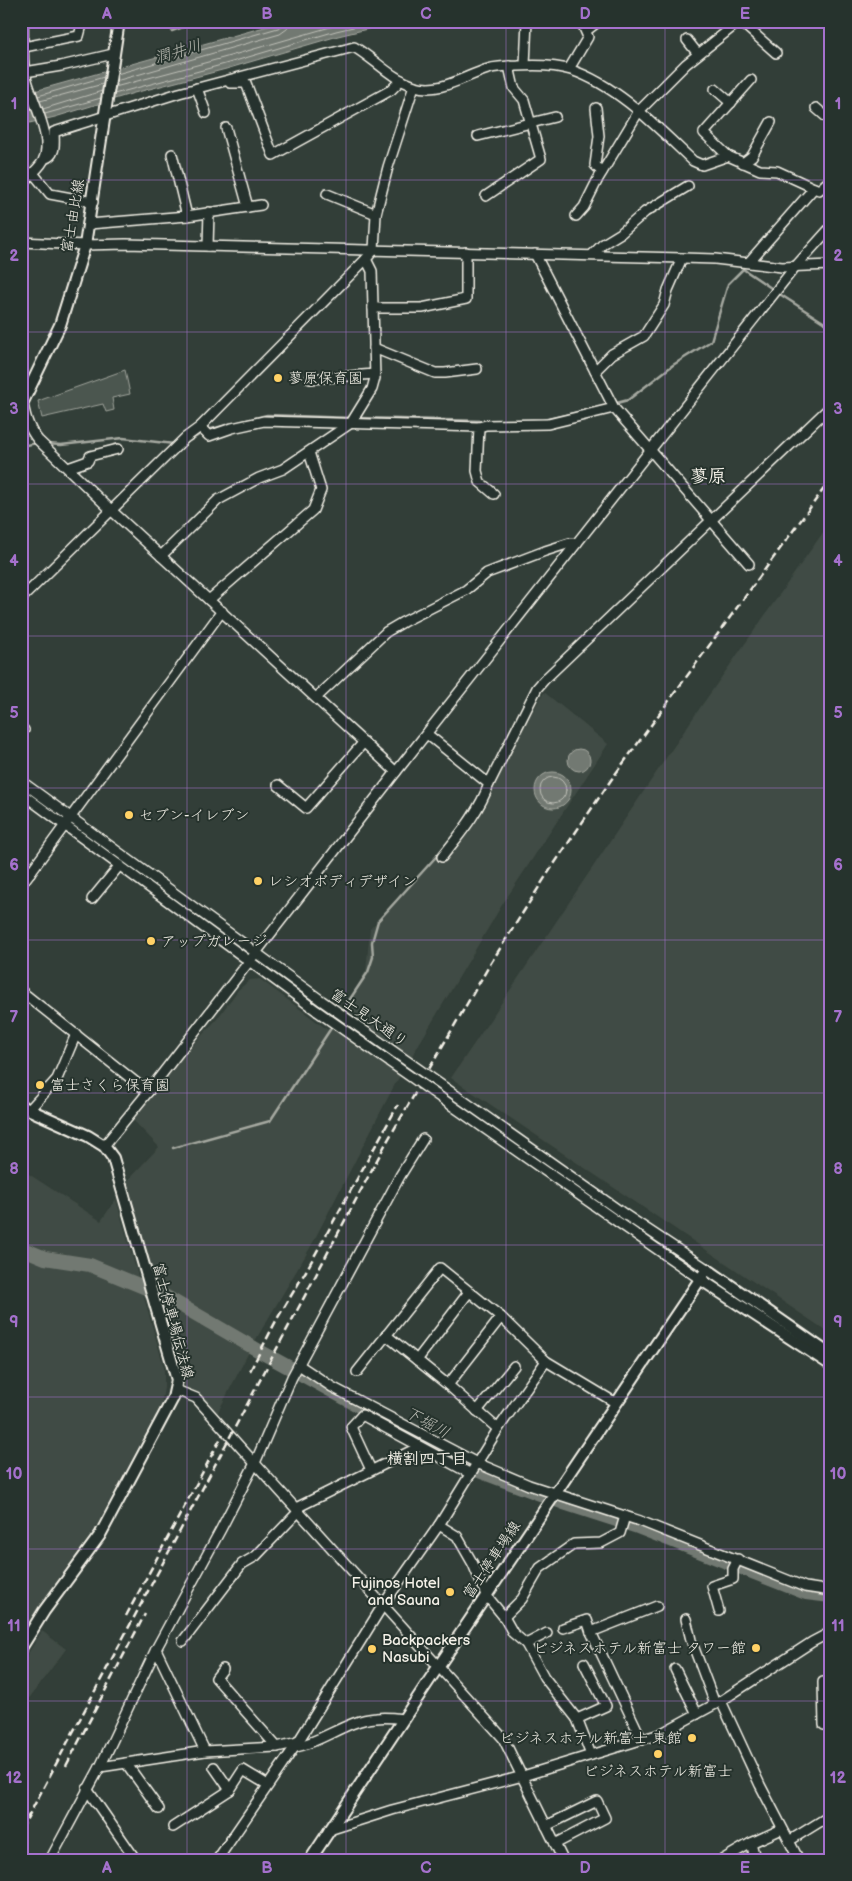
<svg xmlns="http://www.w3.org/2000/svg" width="852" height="1881" viewBox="0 0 852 1881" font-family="'Balsamiq Sans','Klee One',sans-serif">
<rect width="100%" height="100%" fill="#323e38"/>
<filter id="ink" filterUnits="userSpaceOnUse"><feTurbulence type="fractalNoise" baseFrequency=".02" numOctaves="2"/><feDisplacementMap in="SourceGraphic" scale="10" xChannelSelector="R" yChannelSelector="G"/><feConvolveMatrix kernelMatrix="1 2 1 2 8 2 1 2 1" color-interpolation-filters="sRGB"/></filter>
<g filter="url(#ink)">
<g fill="#404b44">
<polygon points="831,521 831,1334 451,1078 695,715"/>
<polygon points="544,692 608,744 502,905 394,1086 310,1248 252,1346 215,1418 182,1384 126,1182 159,1147 133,1120 181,1058 217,1019 238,990 250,980 260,979 328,1030 343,1010 366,971 370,929 465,826"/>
<polygon points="21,1169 101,1221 116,1199 164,1367 164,1388 161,1405 115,1491 94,1530 39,1606 24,1629 21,1627"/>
<polygon points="42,1631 66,1649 21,1709 21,1665"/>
</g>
<polygon fill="#4c564f" stroke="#a0a49c" points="125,370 130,394 112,398 114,410 106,412 103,404 42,418 38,401"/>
<g fill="#727972" stroke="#a6a9a1">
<polygon points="286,21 401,21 338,36 226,69 134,93 55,117 21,125 21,96 24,94"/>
<circle cx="579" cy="760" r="11"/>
<circle cx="553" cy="790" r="18"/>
</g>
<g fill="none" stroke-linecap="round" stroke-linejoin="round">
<g stroke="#c0c1b9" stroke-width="1">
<polyline points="117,74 278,28 282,26 282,21"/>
<polyline points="116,81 280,34 287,29 289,21"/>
<polyline points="115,87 223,58 351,21"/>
<polyline points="114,94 225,64 336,31 379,21"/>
<polyline points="38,96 104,77"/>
<polyline points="40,101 103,84"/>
<polyline points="43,109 102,91"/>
<polyline points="45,114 101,98"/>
<circle cx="553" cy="790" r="13"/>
</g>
<g stroke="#a6a9a1" stroke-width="2.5">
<polyline points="172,31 200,21"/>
<polyline points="778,293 831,327"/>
<polyline points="613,404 628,400 673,365 711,341 728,284 743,269 774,290"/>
<polyline points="358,418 485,421"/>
<polyline points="543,420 588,410"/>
<polyline points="207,430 267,415 352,418"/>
<polyline points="186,443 202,433"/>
<polyline points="47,444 61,445 123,438 174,444"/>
<polyline points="21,446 37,443"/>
<polyline points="747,480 812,419"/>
<polyline points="464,821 480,795"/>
<polyline points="342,1011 368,972 373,957 372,942 378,921 443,849"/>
<polyline points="173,1148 270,1121 339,1016"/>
</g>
<polyline stroke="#727972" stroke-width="14" points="21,1248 45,1258 90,1265 163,1295 261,1352 476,1470 564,1503 635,1526 806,1593 831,1596"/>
<g stroke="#f4f1e8" stroke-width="12">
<g id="minor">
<polyline points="740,21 776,53"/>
<polyline points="586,31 599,21"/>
<polyline points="687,40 698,54"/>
<polyline points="24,47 79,36 83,21"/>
<polyline points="525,65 527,21"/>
<polyline points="569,69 588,37 581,21"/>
<polyline points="25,72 61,66 113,54"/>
<polyline points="751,80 704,133 728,156 760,170 777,171 814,188"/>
<polyline points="230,83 246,83 273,155 391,90 401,80"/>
<polyline points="197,88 206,113"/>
<polyline points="715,89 731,103"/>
<polyline points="596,108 599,136 595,165 602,172"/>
<polyline points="816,108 831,121"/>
<polyline points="226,128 248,207"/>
<polyline points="478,136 555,117"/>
<polyline points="172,154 187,216"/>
<path d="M44,159c13,-4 10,-16 10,-27l125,-39 175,-46c21,12 37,32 61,39 25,8 49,-10 73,-17 9,-3 20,-3 30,-3 17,-1 37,-1 53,4 46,15 87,58 122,91l9,4 26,-9"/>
<polyline points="743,163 752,156 771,122"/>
<polyline points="33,173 50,194 93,202"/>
<path d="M21,184c7,-7 17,-14 22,-23 12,-24 -14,-64 -18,-89 -3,-16 -1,-34 -2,-51"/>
<polyline points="327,194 376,214"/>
<polyline points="486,196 541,159 524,100 514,88 509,66"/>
<polyline points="576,216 584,207 598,179 639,111 686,64 740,21"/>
<polyline points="89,224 187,216 261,205"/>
<polyline points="21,242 85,245 126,244 682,258 715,259 782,267 831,265"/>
<polyline points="208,246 209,212"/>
<polyline points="535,254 614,408 749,564"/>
<polyline points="592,255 603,244 621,233 645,212 688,186"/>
<polyline points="749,262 814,188 819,190 831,179"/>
<polyline points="373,308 422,308 466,299 466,252"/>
<polyline points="374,348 435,373 445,373 477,369"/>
<polyline points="595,371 612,354 644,336 664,305 668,290 682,258"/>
<polyline points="310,379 375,374"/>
<path d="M21,393c3,16 5,33 17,47l73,70 285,262"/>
<polyline points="200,427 209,436 232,428 264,421 479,427 477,471 480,482 494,494"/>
<polyline points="479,427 486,425 548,424 614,408"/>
<polyline points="68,468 88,461 90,456 118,449"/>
<polyline points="161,556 218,500 259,478 283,469 351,423 372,389 375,378 372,271 366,259"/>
<polyline points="21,599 185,438 200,427 366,259 374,250 376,214 388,167 414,86"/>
<polyline points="209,600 313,510 321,490 309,452"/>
<polyline points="316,698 386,632 403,622 466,590 487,573 545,551 570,543 577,543"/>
<polyline points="21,732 24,730"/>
<path d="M427,734l62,50c-10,28 -29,50 -47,73"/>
<polyline points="21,781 322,1001"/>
<polyline points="489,784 537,688 544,680 831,406"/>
<polyline points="278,785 306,808 364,742"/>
<polyline points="21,793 317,1011"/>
<polyline points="21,863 30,873"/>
<polyline points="21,885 222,611"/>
<polyline points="92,899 120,865"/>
<polyline points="21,991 148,1092"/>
<polyline points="29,1110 57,1079 76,1034"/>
<polyline points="104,1146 148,1092 396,772 795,267 831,227"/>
<polyline points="624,1214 707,1269"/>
<polyline points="618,1222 700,1279"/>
<polyline points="386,1335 448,1385 498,1429"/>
<polyline points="417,1360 469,1292"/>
<polyline points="299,1365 332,1387 477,1463 529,1485 640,1521 805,1587 831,1591"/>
<polyline points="357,1372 440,1268 501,1317 546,1361 616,1403"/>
<polyline points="448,1385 501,1317"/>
<polyline points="176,1390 196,1398 503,1738 563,1860"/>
<polyline points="477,1411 514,1366"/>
<polyline points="371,1470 351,1427 362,1415 471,1474"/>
<polyline points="296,1508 419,1447"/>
<polyline points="439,1525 457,1536 473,1564 486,1595 504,1617 513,1633 526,1644 544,1677 577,1719 591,1755"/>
<polyline points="719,1611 712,1586 733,1579 733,1569 738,1559"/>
<polyline points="504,1617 522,1599 540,1568 574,1544 601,1543 620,1533 625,1516"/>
<polyline points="686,1619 691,1640 715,1704"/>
<polyline points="563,1628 587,1620 591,1632 642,1740"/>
<polyline points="591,1632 657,1606"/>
<polyline points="183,1641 242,1564 256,1556 299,1511"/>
<polyline points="526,1644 547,1633"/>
<polyline points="156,1649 205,1751"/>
<polyline points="223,1669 216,1678 277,1747"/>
<polyline points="675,1669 697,1714"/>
<polyline points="721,1701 760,1785 799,1860"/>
<polyline points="577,1719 606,1706 584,1663"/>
<polyline points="824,1725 823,1682 831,1682"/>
<path d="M296,1747c28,-6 51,-27 80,-29 9,-1 19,0 27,1"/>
<polyline points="126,1763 159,1809"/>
<polyline points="100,1767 205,1751 277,1747 298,1742"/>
<polyline points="214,1767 230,1790"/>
<polyline points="87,1789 136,1860"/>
<polyline points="546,1826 597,1801 605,1818 555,1844"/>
<polyline points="173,1827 230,1790 243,1770 268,1785"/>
<polyline points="329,1830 392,1810 523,1776 660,1734 721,1701 812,1642 831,1632"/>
<polyline points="789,1841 831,1815"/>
<polyline points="50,1860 100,1767 156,1649 221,1529 255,1463 292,1377 400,1176 423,1139"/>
<polyline points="217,1860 298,1742 383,1605 439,1525 498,1429 546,1361"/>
<polyline points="722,1860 751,1843 782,1829"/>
<polyline points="749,1860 754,1854 751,1843"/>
</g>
</g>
<g stroke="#f4f1e8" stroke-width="14">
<g id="major">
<polyline points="21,406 60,325 85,245 119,21"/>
<polyline points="21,1106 88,1136 104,1146 113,1158 177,1380 173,1398 100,1535 44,1611 21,1648"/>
<polyline points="700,1279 831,1365"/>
<polyline points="310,1860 438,1667 707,1269 831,1355"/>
</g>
</g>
<use href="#minor" stroke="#26332d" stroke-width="9"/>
<use href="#major" stroke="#26332d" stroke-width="10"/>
<g stroke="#f4f1e8" stroke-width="2.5" stroke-dasharray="8 4" stroke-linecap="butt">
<polyline points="250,1371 277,1319 306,1271 398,1105"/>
<polyline points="126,1616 223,1434"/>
<polyline points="66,1766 145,1614"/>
<polyline points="21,1830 385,1145 489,966 546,876 611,780 831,479"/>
</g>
<g stroke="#f4f1e8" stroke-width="12" stroke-linecap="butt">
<g id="minor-bridge">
<polyline points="322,1001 624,1214"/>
<polyline points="317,1011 618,1222"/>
</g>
</g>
<use href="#minor-bridge" stroke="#26332d" stroke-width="9"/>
</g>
</g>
<path fill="none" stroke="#a571cd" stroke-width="1" stroke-opacity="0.55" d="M187,21v1839M346,21v1839M506,21v1839M665,21v1839M21,180h810M21,332h810M21,484h810M21,636h810M21,788h810M21,940h810M21,1093h810M21,1245h810M21,1397h810M21,1549h810M21,1701h810"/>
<g fill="#ffd166" stroke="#26332d" stroke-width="2">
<circle cx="278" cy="378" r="5"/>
<circle cx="129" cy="815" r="5"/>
<circle cx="258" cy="881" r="5"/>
<circle cx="151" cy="941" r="5"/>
<circle cx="40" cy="1085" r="5"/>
<circle cx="450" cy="1592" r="5"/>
<circle cx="756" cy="1648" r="5"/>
<circle cx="372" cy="1649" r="5"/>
<circle cx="692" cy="1738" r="5"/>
<circle cx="658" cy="1754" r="5"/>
</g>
<g text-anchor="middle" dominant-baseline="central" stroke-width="4" stroke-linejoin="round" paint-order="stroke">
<g font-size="15" fill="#f4f1e8" stroke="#26332d">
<text transform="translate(73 216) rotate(-80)">富士由比線</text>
<text transform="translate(369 1018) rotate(35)">富士見大通り</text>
<text transform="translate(173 1321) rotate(75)">富士停車場伝法線</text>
<text transform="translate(492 1560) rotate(-56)">富士停車場線</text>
</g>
<g font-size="15" fill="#f4f1e8" stroke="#26332d" text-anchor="start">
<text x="288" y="378">蓼原保育園</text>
<text x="139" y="815">セブン-イレブン</text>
<text x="268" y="881">レシオボディデザイン</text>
<text x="161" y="941">アップガレージ</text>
<text x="50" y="1085">富士さくら保育園</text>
<text x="440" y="1583" text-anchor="end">Fujinos Hotel<tspan x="440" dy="17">and Sauna</tspan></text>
<text x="382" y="1640">Backpackers<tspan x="382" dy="17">Nasubi</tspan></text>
<text x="746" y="1648" text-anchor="end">ビジネスホテル新富士 タワー館</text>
<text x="682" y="1738" text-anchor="end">ビジネスホテル新富士 東館</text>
<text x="658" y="1771" text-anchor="middle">ビジネスホテル新富士</text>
</g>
<g font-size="16" font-style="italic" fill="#babbb3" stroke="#26332d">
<text transform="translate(178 52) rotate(-17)">潤井川</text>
<text transform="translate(427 1423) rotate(29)">下堀川</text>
</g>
<g font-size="16" font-weight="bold" fill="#f4f1e8" stroke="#26332d">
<text x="427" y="1459">横割四丁目</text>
</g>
<g font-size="18" font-weight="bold" fill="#f4f1e8" stroke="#26332d">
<text x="708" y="476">蓼原</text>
</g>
</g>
<rect width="852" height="1881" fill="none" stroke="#26332d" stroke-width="55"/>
<rect x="28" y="28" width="796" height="1826" fill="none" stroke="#a571cd" stroke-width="2"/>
<g font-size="16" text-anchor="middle" font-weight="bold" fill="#a571cd">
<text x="107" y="19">A</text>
<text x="267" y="19">B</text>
<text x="426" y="19">C</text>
<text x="585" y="19">D</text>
<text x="745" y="19">E</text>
<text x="14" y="109">1</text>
<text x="838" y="109">1</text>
<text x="14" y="261">2</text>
<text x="838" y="261">2</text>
<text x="14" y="414">3</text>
<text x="838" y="414">3</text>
<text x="14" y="566">4</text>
<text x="838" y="566">4</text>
<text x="14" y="718">5</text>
<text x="838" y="718">5</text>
<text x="14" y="870">6</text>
<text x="838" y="870">6</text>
<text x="14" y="1022">7</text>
<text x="838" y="1022">7</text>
<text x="14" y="1174">8</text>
<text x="838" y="1174">8</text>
<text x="14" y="1327">9</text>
<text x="838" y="1327">9</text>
<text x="14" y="1479">10</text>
<text x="838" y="1479">10</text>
<text x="14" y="1631">11</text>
<text x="838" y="1631">11</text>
<text x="14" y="1783">12</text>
<text x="838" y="1783">12</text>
<text x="107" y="1873">A</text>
<text x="267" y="1873">B</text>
<text x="426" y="1873">C</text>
<text x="585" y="1873">D</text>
<text x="745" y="1873">E</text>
</g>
</svg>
